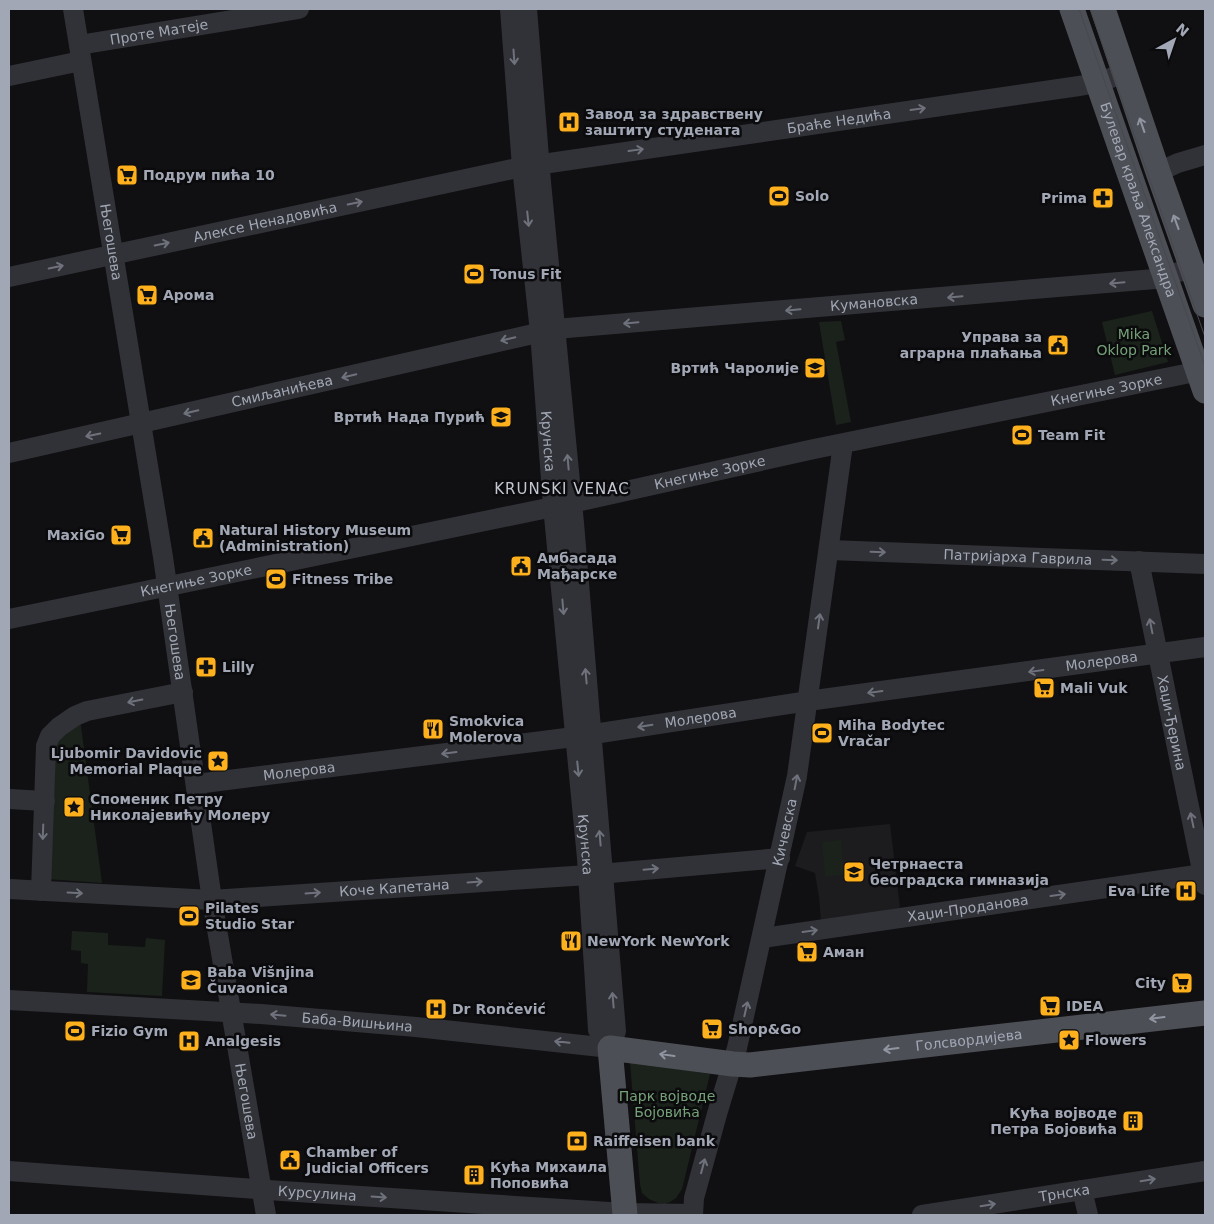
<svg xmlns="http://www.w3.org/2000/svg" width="1214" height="1224" viewBox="0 0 1214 1224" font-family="'DejaVu Sans',sans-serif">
<rect width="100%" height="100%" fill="#101012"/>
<polygon fill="#1c1c1f" points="890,824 900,908 821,922 819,897 815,873 795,866 807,832"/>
<g fill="#1b221b">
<polygon points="1152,311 1168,362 1115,375 1102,322"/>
<polygon points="841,321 845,340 836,342 851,422 836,425 819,322"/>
<polygon points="80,719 102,883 47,879 54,743"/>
<polygon points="841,840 844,875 825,876 822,842"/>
<polygon points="72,931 108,933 108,945 145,947 146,938 165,940 162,996 87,992 88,964 81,963 81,951 71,950"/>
<polygon points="630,1062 710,1074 682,1189 676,1198 670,1202 665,1204 658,1203 649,1199 642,1193 640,1184"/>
</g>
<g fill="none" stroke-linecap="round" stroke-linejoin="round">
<g stroke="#313237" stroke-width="20">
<path id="s1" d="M73,9l90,548 49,343 54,315"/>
<path id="s2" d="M510,9l12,158 18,165 13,174 34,352 11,172 12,18"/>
<polyline points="527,9 541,182 574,523 616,1031 610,1048"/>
<path id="s3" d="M79,45l220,-36"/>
<polyline points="9,76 81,61"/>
<polyline points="1158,172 1178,163 1205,155"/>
<path id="s4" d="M9,277l513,-110 557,-81 18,-3 27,-10"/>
<path id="s5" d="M9,453l546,-124 600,-50 37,-11"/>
<path id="s6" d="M829,550l376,14"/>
<path id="s7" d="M1139,561l66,324"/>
<path id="s8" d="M9,619l563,-116 242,-54 391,-79"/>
<path id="s9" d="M196,784l378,-47 241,-37 390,-53"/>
<polyline points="9,799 45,801"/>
<path id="s10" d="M9,889l203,11 376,-25 192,-17"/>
<polyline points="41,891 46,746 50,736 59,727 75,716 87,711 183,692"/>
<path id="s11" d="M762,938l441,-64"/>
<path id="s12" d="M9,1000l252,14 155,13 194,21"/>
<path id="s13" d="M9,1171l273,20 343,22 68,1"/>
<polyline points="1082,1190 1088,1215"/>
<path id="s14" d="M693,1215l1,-17 23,-84 20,-66 60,-272 46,-332"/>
<path id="s15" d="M922,1215l283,-44"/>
</g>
<g stroke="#4d4f56" stroke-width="25">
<path id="s16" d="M1072,9l133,382"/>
<polyline points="1103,9 1158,172 1205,305"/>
<path id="s17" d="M625,1215l-15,-167 123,16 17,1 455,-52"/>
</g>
<g stroke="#46484e" stroke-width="1">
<polyline points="1079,9 1205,366"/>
<polyline points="1090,9 1205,337"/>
</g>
</g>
<defs><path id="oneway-shaft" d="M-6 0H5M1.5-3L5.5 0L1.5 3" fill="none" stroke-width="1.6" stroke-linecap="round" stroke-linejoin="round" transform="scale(1.25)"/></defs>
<g stroke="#6f727c">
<use href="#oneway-shaft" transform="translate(514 57) rotate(86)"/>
<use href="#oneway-shaft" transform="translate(918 109) rotate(-8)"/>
<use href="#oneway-shaft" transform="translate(636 150) rotate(-8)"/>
<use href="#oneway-shaft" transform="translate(355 203) rotate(-12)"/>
<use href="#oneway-shaft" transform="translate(528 219) rotate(84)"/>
<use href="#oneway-shaft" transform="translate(162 244) rotate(-12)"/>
<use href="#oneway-shaft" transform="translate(56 267) rotate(-12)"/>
<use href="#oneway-shaft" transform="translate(1117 283) rotate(175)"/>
<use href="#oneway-shaft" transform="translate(955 297) rotate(175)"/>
<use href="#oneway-shaft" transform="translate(793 310) rotate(175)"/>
<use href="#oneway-shaft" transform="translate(631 323) rotate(175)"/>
<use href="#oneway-shaft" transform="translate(508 339) rotate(167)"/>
<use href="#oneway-shaft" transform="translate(349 376) rotate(167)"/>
<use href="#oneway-shaft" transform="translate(191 412) rotate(167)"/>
<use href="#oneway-shaft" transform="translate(93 435) rotate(168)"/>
<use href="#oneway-shaft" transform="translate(568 462) rotate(-95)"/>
<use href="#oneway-shaft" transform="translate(878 552) rotate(2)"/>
<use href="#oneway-shaft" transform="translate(1110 560) rotate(2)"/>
<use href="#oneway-shaft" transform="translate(563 607) rotate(85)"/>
<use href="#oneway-shaft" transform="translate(819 621) rotate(-82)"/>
<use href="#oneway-shaft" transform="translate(1151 626) rotate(-101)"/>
<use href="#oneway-shaft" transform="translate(1036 671) rotate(172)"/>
<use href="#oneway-shaft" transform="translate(586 676) rotate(-95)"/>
<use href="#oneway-shaft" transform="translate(875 692) rotate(172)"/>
<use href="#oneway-shaft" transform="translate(135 701) rotate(169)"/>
<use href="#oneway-shaft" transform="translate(645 726) rotate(171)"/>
<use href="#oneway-shaft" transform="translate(449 753) rotate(173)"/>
<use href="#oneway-shaft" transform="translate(578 769) rotate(84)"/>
<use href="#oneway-shaft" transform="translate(796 782) rotate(-79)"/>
<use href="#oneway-shaft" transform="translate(1192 820) rotate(-102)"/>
<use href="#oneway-shaft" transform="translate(43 832) rotate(92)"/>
<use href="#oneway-shaft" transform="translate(600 838) rotate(-95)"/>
<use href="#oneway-shaft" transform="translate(651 869) rotate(-5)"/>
<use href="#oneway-shaft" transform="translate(475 882) rotate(-4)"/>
<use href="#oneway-shaft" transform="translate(75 893) rotate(3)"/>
<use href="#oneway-shaft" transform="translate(313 893) rotate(-4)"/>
<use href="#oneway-shaft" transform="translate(1058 895) rotate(-8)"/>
<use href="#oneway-shaft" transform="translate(810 931) rotate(-8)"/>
<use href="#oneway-shaft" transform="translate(613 1000) rotate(-95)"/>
<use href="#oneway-shaft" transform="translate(746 1009) rotate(-77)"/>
<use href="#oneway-shaft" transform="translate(278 1015) rotate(-175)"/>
<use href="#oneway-shaft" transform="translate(562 1042) rotate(-174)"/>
<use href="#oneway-shaft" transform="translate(703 1166) rotate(-75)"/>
<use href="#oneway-shaft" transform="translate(1148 1180) rotate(-9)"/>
<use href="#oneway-shaft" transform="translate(379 1197) rotate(4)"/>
<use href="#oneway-shaft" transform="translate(988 1205) rotate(-9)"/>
</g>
<g stroke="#9095a1">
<use href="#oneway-shaft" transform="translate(1142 125) rotate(-109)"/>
<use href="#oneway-shaft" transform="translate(1176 222) rotate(-110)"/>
<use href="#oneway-shaft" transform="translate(1157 1018) rotate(173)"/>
<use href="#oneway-shaft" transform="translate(891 1049) rotate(173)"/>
<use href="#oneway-shaft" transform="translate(667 1055) rotate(-172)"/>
</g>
<defs>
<g id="hospital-square" transform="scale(1.125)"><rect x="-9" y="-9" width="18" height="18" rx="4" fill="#feb01d" stroke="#0b0b0d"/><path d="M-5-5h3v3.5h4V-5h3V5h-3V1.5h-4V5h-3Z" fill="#111"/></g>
<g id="supermarket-square" transform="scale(1.125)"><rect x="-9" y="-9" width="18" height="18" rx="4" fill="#feb01d" stroke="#0b0b0d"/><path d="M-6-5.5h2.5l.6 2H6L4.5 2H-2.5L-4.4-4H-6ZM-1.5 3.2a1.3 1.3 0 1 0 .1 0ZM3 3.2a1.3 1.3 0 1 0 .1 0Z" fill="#111"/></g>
<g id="stadium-square" transform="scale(1.125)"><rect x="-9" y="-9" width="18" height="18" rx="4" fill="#feb01d" stroke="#0b0b0d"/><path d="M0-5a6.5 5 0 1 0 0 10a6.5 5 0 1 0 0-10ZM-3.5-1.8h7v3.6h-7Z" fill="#111"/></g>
<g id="pharmacy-square" transform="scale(1.125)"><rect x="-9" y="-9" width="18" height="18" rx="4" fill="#feb01d" stroke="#0b0b0d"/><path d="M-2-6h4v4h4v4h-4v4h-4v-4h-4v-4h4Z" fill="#111"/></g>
<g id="civic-square" transform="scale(1.125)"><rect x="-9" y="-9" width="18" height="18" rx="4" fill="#feb01d" stroke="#0b0b0d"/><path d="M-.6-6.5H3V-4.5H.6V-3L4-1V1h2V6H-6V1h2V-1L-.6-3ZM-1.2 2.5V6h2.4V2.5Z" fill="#111"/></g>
<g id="school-square" transform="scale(1.125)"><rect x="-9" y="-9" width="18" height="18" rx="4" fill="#feb01d" stroke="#0b0b0d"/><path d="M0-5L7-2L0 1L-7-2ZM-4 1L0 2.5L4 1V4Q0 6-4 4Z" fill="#111"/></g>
<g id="restaurant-square" transform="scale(1.125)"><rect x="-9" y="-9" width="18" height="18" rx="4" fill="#feb01d" stroke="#0b0b0d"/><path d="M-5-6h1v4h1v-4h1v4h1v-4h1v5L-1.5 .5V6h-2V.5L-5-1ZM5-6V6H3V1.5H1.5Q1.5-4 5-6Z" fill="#111"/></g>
<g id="sight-square" transform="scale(1.125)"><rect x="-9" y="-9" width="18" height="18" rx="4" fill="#feb01d" stroke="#0b0b0d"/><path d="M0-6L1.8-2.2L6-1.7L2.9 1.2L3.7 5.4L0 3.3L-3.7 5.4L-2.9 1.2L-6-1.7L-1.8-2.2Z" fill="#111"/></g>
<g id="building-square" transform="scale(1.125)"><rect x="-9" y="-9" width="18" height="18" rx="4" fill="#feb01d" stroke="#0b0b0d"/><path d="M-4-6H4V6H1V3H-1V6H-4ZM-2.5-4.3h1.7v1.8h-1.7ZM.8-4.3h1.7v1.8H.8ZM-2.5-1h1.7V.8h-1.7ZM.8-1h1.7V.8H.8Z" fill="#111"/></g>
<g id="bank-square" transform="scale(1.125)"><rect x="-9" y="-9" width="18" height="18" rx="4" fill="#feb01d" stroke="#0b0b0d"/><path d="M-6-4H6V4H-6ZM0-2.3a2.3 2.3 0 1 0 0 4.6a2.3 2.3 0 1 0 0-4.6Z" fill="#111"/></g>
</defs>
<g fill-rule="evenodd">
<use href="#hospital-square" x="569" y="122"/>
<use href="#supermarket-square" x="127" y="175"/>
<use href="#stadium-square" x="779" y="196"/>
<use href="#pharmacy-square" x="1103" y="198"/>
<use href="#stadium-square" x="474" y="274"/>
<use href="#supermarket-square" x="147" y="295"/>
<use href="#civic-square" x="1058" y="345"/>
<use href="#school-square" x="815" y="368"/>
<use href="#school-square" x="501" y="417"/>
<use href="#stadium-square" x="1022" y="435"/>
<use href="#supermarket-square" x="121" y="535"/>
<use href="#civic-square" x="203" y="538"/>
<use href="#civic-square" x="521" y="566"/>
<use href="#stadium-square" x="276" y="579"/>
<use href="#pharmacy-square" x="206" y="667"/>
<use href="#supermarket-square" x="1044" y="688"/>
<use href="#restaurant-square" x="433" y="729"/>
<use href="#stadium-square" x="822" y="733"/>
<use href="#sight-square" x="218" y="761"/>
<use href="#sight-square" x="74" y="807"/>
<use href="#school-square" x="854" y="872"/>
<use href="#hospital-square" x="1186" y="891"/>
<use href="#stadium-square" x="189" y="916"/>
<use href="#restaurant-square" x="571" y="941"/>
<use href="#supermarket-square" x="807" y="952"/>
<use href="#school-square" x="191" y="980"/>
<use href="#supermarket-square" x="1182" y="983"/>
<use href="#supermarket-square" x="1050" y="1006"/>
<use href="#hospital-square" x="436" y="1009"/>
<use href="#supermarket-square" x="712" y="1029"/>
<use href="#stadium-square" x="75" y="1031"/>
<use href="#sight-square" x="1069" y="1040"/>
<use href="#hospital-square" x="189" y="1041"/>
<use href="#building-square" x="1133" y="1121"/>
<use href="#bank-square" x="577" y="1141"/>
<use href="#civic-square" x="290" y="1160"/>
<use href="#building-square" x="474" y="1175"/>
</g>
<g text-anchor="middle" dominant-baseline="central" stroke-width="5" stroke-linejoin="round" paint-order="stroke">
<g font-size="14" fill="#a1a7b4" stroke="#0b0b0d">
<text stroke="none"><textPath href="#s3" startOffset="81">Проте Матеје</textPath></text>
<text stroke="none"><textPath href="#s4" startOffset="845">Браће Недића</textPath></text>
<text stroke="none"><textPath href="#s16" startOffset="202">Булевар краља Александра</textPath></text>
<text stroke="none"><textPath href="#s4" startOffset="262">Алексе Ненадовића</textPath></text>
<text stroke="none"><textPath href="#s1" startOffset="236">Његошева</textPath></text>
<text stroke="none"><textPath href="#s5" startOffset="880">Кумановска</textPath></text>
<text stroke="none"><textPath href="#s5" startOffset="280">Смиљанићева</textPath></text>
<text stroke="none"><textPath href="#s8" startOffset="1121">Кнегиње Зорке</textPath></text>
<text stroke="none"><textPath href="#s2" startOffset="434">Крунска</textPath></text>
<text stroke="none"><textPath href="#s8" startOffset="716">Кнегиње Зорке</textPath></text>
<text stroke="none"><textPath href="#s6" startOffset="189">Патријарха Гаврила</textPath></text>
<text stroke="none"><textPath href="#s8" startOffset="191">Кнегиње Зорке</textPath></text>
<text stroke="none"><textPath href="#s1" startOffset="641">Његошева</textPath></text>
<text stroke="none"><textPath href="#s9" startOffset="914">Молерова</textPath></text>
<text stroke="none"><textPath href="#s9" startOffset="509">Молерова</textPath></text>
<text stroke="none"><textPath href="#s7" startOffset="165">Хаџи-Ђерина</textPath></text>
<text stroke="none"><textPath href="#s9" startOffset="104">Молерова</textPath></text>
<text stroke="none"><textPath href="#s14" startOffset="394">Кичевска</textPath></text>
<text stroke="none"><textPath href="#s2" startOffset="839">Крунска</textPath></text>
<text stroke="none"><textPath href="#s10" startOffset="386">Коче Капетана</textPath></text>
<text stroke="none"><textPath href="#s11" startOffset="208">Хаџи-Проданова</textPath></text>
<text stroke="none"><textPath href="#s12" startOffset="349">Баба-Вишњина</textPath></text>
<text stroke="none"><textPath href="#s17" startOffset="529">Голсвордијева</textPath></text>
<text stroke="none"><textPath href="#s1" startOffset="1106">Његошева</textPath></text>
<text stroke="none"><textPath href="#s13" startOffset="309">Курсулина</textPath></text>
<text stroke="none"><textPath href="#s15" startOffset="144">Трнска</textPath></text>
</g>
<g font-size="14" font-weight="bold" fill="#a1a7b4" stroke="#0b0b0d" text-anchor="start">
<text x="585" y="114">Завод за здравствену<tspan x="585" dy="16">заштиту студената</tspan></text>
<text x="143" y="175">Подрум пића 10</text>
<text x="795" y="196">Solo</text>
<text x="1087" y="198" text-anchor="end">Prima</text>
<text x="490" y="274">Tonus Fit</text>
<text x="163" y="295">Арома</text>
<text x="1042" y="337" text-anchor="end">Управа за<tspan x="1042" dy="16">аграрна плаћања</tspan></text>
<text x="799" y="368" text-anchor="end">Вртић Чаролије</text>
<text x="485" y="417" text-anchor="end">Вртић Нада Пурић</text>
<text x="1038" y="435">Team Fit</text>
<text x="219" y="530">Natural History Museum<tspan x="219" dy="16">(Administration)</tspan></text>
<text x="105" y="535" text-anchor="end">MaxiGo</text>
<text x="537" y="558">Амбасада<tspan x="537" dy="16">Мађарске</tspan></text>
<text x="292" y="579">Fitness Tribe</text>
<text x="222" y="667">Lilly</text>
<text x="1060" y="688">Mali Vuk</text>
<text x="449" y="721">Smokvica<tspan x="449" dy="16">Molerova</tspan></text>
<text x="838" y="725">Miha Bodytec<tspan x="838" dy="16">Vračar</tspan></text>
<text x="202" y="753" text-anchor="end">Ljubomir Davidovic<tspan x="202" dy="16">Memorial Plaque</tspan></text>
<text x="90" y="799">Споменик Петру<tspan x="90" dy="16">Николајевићу Молеру</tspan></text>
<text x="870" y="864">Четрнаеста<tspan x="870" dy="16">београдска гимназија</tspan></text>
<text x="1170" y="891" text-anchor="end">Eva Life</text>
<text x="205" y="908">Pilates<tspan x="205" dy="16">Studio Star</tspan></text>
<text x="587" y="941">NewYork NewYork</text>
<text x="823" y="952">Аман</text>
<text x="207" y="972">Baba Višnjina<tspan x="207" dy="16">Čuvaonica</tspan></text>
<text x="1166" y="983" text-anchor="end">City</text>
<text x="1066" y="1006">IDEA</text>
<text x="452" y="1009">Dr Rončević</text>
<text x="728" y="1029">Shop&amp;Go</text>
<text x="91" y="1031">Fizio Gym</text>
<text x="1085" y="1040">Flowers</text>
<text x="205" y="1041">Analgesis</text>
<text x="1117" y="1113" text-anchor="end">Кућа војводе<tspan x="1117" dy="16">Петра Бојовића</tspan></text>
<text x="593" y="1141">Raiffeisen bank</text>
<text x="306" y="1152">Chamber of<tspan x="306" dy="16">Judicial Officers</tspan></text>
<text x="490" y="1167">Кућа Михаила<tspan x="490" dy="16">Поповића</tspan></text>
</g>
<g font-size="14" fill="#76a178" stroke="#0b0b0d">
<text x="1134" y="334">Mika<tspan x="1134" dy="16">Oklop Park</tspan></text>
<text x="667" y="1096">Парк војводе<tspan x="667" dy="16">Бојовића</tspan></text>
</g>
<g font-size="15" letter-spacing="1" fill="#c2c6d0" stroke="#0b0b0d">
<text x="562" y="489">KRUNSKI VENAC</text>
</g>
</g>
<rect width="1214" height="1224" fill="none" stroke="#a1a7b4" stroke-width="20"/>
<g transform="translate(1174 40) rotate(40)" stroke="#0b0b0d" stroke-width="4" paint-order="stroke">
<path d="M0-4L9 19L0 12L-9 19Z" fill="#a1a7b4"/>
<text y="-8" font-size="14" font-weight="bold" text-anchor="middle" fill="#a1a7b4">N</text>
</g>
</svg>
